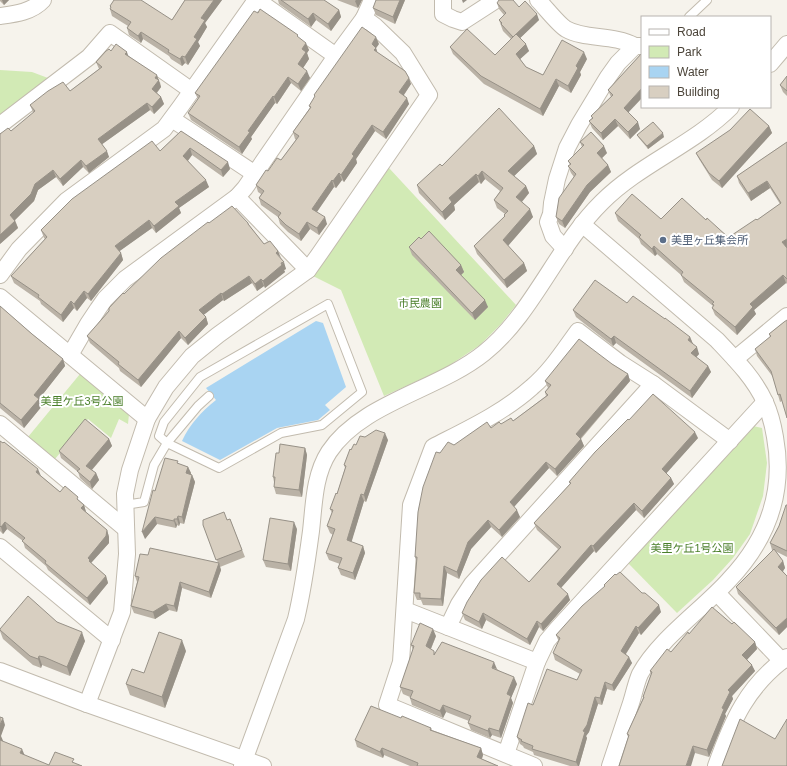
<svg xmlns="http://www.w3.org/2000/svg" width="787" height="766" viewBox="0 0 787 766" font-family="Arial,'Noto Sans JP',sans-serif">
<rect width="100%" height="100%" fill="#f6f3ec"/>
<g fill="#d2eab5">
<polygon points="0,70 32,72 48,78 0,116"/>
<polygon points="389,168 516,305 501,324 480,345 444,369 384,396 341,290 313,276"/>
<polygon points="80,374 129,414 128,424 119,419 111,438 88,419 55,459 28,437"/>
<polygon points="753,426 762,428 767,463 763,496 750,534 733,558 713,580 677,613 628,563"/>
</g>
<path fill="#a9d4f2" d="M316,321l7,2 23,64 -21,18 5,5 -12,10 -41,8 -57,32 -38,-19c8,-17 19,-29 34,-41l-10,-12z"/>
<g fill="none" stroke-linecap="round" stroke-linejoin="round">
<g stroke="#c2bbae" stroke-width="10">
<g id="lane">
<polyline points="689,17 707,0"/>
<polyline points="125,505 144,502 154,465 167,443 219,468 281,433 322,425 362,392 328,304 200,377 164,422 159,436 167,443 198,406 209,396"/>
</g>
</g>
<g stroke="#c2bbae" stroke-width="18">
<g id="street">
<polyline points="257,0 336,56"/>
<polyline points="443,0 443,14 453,19 462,22 496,0"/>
<path d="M538,0c7,7 20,24 28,29 19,11 47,5 69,17"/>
<path d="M0,16c15,-2 32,-4 43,-16"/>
<polyline points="364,18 372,0"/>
<polyline points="770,64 787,44"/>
<polyline points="172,119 255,174"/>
<polyline points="0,125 89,57 110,33 192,91"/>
<polyline points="237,197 308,270"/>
<path d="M582,224l135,116c18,19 37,38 48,62 5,11 8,23 10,35 10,55 -8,103 -46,143 -27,30 -70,59 -89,94 -4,9 -6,20 -9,29 -7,21 -14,42 -21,63"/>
<polyline points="565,249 553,236 548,222 551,214 552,203 557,179 567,148 579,125 608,77 618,63 635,46 642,46"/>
<polyline points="0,275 19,249 66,201 164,129 181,106 256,0"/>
<polyline points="0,297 147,419"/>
<polyline points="70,355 88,324 98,309 105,299 125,279 237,197 245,188 336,56 364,18 375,26 403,53 429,95 318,256 308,270 218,335 192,356 166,387 147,419 130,470 125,494 127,554 122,612 87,704"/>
<polyline points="735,359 787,316"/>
<polyline points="0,424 126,529"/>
<polyline points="0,547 112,640"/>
<polyline points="717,593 782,661"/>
<polyline points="405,610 537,662"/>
<polyline points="448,627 459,604 472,584 653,384"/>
<polyline points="0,671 87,704 263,766"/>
<polyline points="506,754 537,662 547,641 558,628 765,402"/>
<path d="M242,766l54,-147c7,-29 11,-58 15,-88 3,-26 3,-56 18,-79 32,-49 109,-62 155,-99 49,-39 73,-107 118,-151 38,-38 91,-57 129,-95"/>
<path d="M534,766l-147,-61 14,-43 10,-157 22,-58c35,-18 70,-34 99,-60 19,-16 32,-37 46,-56l42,32 33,21 77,57"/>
<path d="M716,766c16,-45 31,-80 71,-109"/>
</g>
</g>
<use href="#lane" stroke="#fff" stroke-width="8"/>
<use href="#street" stroke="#fff" stroke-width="16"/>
</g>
<g fill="#bab2a6">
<polygon points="0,0 9,0 4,5 0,1"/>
<polygon points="185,0 222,0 205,23 207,27 198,42 200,46 188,65 185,63 182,66 171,59 169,56 143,39 141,43 129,35 127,28 128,26 112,16 110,9 111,7 110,6 172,20"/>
<polygon points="278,0 324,0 339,10 341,17 331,31 316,20 311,27 279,4"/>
<polygon points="337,0 362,0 358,8"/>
<polygon points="405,0 395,24 376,15 373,8"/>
<polygon points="497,3 519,7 539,20 520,38 529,51 520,59 526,67 543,75 587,59 580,72 581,75 571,93 559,86 543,116 484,84 453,54 450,47 495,55 511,39 503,31 499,20 504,15 499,9"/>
<polygon points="258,13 298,38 309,50 307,53 309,59 303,68 310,78 301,91 291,83 277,104 275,103 251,137 252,139 242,154 191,120 188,113 198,99 195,93"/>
<polygon points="379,44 376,48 377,52 411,84 404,95 409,104 386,139 375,131 356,159 357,163 344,182 342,180 336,188 334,187 317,212 327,224 319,235 310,229 301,241 288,232 280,224 278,217 261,205 259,198 261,194 258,192 256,185 268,171 281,160 296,140 295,139 293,132 310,108 309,106 315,97 314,95"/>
<polygon points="111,51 129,57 160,82 161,87 157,93 161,97 164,104 154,114 150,110 102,144 109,157 89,173 83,167 63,186 56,177 38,190 34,201 15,220 18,228 0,244 33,112 30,105 70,91 99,69 96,62"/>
<polygon points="642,53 628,112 640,129 630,139 618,126 603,140 592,128 589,121 592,118 591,116 611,97 608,90"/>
<polygon points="787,76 787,96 783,92 780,85"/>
<polygon points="769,126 772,133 722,188 712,180 699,159 696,153"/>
<polygon points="181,131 230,169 223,177 192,155 188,161 209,187 179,208 181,213 156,233 152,228 119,251 121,253 123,260 91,301 87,298 77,311 74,308 63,322 41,304 40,301 14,283 11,276 45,239 44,238 41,230 160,151"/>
<polygon points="637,135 664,137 648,149 639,138"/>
<polygon points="580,142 607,153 602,158 608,165 611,172 590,192 565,228 559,224 556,217 574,177 571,173 568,166 570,165 568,161 582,147"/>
<polygon points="787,142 787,284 786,283 754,310 756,314 737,335 715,315 712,308 713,306 684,282 681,275 657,254 655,256 641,244 639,239 618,221 615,213 661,219 706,220 729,238 757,220 780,204 770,188 751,201 739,183 737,176"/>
<polygon points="534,146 537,154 514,176 526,186 529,193 522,202 533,217 508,246 524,263 527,271 507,288 477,254 474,246 504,217 504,215 505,214 497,208 494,200 500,191 485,179 481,184 479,182 454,205 455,210 445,220 419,193 417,185 442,166"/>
<polygon points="209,223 248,223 250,226 264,244 281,258 286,269 284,270 285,272 265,288 264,286 257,291 252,283 224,301 223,300 203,315 206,317 208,324 188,345 181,338 141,387 120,371 119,368 90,343 87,336 124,294"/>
<polygon points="409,247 461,265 464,272 461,275 488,307 475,320 412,255"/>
<polygon points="627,303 665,319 690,337 693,344 699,354 696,357 708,366 711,372 692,398 616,343 613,346 576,317 573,310"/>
<polygon points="0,306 32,334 63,359 65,366 39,399 42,406 24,428 0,408"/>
<polygon points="784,322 782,401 780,402 773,377 757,356 755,349 770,337 769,334"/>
<polygon points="612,364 628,374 630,381 581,439 584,446 557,476 549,468 514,507 520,517 502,537 491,527 471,549 459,579 447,573 443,606 423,605 421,600 417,600 414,593 417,562 415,557 440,453 454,445 491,428 501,424 513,421 546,396 545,392 548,388 545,381"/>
<polygon points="629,420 698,438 666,473 671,478 674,484 644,518 636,510 596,553 594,551 561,588 570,600 543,631 539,627 530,645 486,620 482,629 465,620 462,613 529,582 558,549 537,530 534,523 570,484 569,482"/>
<polygon points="365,437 388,440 366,502 364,501 351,542 363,546 365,553 355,580 341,575 338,568 340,564 329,560 326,553 333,535 330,533 327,526 332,513 330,509 337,494 345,468 344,465 351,450"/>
<polygon points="109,439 112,446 92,470 96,473 99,480 92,489 80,478 78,472 61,458 59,451"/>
<polygon points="0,441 60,492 80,502 84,505 86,512 107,530 109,537 109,543 91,563 106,576 108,583 90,605 48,570 46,566 25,548 23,541 7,529 3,534 0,531"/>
<polygon points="305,448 307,455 302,497 276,494 274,487 274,482 273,477 279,453"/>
<polygon points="179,464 188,467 191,473 191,474 192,475 195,482 184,524 180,523 179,526 177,525 176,528 157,524 145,539 155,491"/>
<polygon points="787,505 787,557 775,551 783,561 785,568 783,571 787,576 787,627 779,635 738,594 736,587 773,550 772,550 770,543 779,526"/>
<polygon points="230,519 245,557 220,567 221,570 211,598 182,588 177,612 169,610 155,619 134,613 131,606 137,582 135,576 218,563 203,525"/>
<polygon points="297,529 291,571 266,567 263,560"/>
<polygon points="604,585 661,612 641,635 639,633 626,654 632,663 614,691 607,689 602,705 598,704 589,732 586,736 587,738 579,766 570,766 534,755 533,752 524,748 523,746 520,744 517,737 533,705 577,680 580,674 555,660 553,653 559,642 556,635 605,587"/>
<polygon points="57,622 85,641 70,676 47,667 42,665 41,668 33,665 3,639 0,631 0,629"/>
<polygon points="689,634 755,642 757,649 747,659 755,671 732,696 733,699 725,714 726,716 709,757 695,753 628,737 627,734 643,698 643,697 651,674 650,671 671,652"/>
<polygon points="436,636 431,649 435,653 497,669 517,684 511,698 513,703 501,738 492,735 490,738 471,730 468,723 469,721 446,712 443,718 412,705 410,698 410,697 403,694 400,687 413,650 411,645"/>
<polygon points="186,651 165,708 130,695 126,684"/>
<polygon points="401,718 431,728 432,730 481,748 483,755 482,759 498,766 410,766 384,755 383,758 357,747 355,740"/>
</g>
<g fill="#979187">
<polygon points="2,0 9,0 4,5"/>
<polygon points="214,0 222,0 205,23 207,27 198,42 200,46 188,65 185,57 194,37 201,18"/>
<polygon points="356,0 362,0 358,8 355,1"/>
<polygon points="400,0 405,0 395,24 393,17"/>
<polygon points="462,0 467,0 463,3"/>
<polygon points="339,10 341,17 331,31 328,24"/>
<polygon points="313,13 316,20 311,27 308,19"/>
<polygon points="537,14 539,20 515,43 513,37"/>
<polygon points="141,32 143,39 141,43 138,36"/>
<polygon points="376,37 379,44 376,48 378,54 377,57 372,44"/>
<polygon points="306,43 309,50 307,53 309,59 301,71 298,64 302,49"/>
<polygon points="526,44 529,51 518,61 516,54"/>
<polygon points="127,52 129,58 125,54"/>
<polygon points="584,52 587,59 580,72 581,75 571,93 568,86 576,66"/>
<polygon points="182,56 185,63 182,66 180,59"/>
<polygon points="307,71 310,78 301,91 298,84"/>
<polygon points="157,75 161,87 154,96 152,89 155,78"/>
<polygon points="288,77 291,83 277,104 274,97"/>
<polygon points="409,78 411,84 401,99 399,92"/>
<polygon points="556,79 559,86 543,116 540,109"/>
<polygon points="642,88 642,98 626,115 624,108"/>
<polygon points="273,96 275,103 251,137 252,139 242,154 239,147 248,131"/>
<polygon points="161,97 164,104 154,114 152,107"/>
<polygon points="407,98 409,104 386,139 383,132"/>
<polygon points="147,103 150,110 101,145 98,139"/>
<polygon points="615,119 618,126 603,140 601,133"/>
<polygon points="638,122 640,129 630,139 628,132"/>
<polygon points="372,125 375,131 356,159 357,163 344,182 341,175 352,154"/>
<polygon points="769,126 772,133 722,188 719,181"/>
<polygon points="663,133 664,137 648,149 647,146"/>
<polygon points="534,146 537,154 511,179 508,171"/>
<polygon points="604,146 607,153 600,160 597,153"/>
<polygon points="190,148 192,155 186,163 183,156"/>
<polygon points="107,151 109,157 89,173 86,166"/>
<polygon points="81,160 83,167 63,186 60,179"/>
<polygon points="228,162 230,169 223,177 221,170"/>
<polygon points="608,165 611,172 590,192 565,228 562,221 587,185"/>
<polygon points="53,170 56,177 38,190 34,201 13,222 10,215 35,184"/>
<polygon points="482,171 485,179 481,184 478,176"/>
<polygon points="339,173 342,180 336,188 333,181"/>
<polygon points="476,174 479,182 454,205 455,210 445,220 442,212 449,198"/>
<polygon points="206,180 209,187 179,208 181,213 156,233 154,226 175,202"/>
<polygon points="332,180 334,187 314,216 312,209"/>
<polygon points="767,181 770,188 751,201 748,193"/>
<polygon points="526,186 529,193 519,205 516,197"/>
<polygon points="530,209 533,217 506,248 503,240"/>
<polygon points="325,217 327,224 319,235 317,228"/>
<polygon points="149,220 152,228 117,253 115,246"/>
<polygon points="15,221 18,228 0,244 0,235"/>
<polygon points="307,222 310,229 301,241 299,234"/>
<polygon points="787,239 787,248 782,242"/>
<polygon points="654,246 657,254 655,256 652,249"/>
<polygon points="278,251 281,258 276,253"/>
<polygon points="121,253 123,260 91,301 88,294"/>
<polygon points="284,262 286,269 284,270 285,272 265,288 263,281"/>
<polygon points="524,263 527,271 507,288 504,280"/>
<polygon points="461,265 464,272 459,277 456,270"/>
<polygon points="783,275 786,283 754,310 756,314 737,335 735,327 750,304"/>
<polygon points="249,276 252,283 224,301 222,294"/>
<polygon points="261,279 264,286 257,291 255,284"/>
<polygon points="84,291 87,298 77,311 74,304"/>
<polygon points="221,293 223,300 201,317 199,310"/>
<polygon points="485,300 488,307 475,320 472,313"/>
<polygon points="71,301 74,308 63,322 61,315"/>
<polygon points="206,317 208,324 188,345 185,338"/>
<polygon points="179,331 181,338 141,387 138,380"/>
<polygon points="614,336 616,343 613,346 611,339"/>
<polygon points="690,337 693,344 688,340"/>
<polygon points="697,347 699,354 694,360 691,353"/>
<polygon points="63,359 65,366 39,399 42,406 24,428 21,420 34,395"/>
<polygon points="708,366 711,372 692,398 690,391"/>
<polygon points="628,374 630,381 578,441 576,434"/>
<polygon points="695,432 698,438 664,476 662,469"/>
<polygon points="385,433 388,440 366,502 364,495"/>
<polygon points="109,439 112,446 89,473 86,466"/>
<polygon points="581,439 584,446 557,476 555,469"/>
<polygon points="305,448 307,455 302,497 299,490"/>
<polygon points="546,462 549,468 512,509 510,502"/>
<polygon points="188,467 191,473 189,480 186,473"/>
<polygon points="38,469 41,476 36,472"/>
<polygon points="96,473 99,480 92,489 90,482"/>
<polygon points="192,475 195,482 184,524 182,517"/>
<polygon points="671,478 674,484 644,518 642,511"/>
<polygon points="361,494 364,501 350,547 347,540"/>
<polygon points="634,503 636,510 596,553 593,546"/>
<polygon points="84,505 86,512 84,515 81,508"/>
<polygon points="517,510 520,517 502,537 499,530"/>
<polygon points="178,516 180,523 179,526 177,519"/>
<polygon points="155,517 157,524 145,539 142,532"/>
<polygon points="174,519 177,525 176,528 174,521"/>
<polygon points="488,520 491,527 471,549 459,579 457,572 468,542"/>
<polygon points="5,522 7,529 3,534 1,527"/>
<polygon points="294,522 297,529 291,571 288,564"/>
<polygon points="107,530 109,537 109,543 91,563 92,568 88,558"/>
<polygon points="591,545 594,551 559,590 557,584"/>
<polygon points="363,546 365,553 355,580 353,573"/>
<polygon points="783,561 785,568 781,574 778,567"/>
<polygon points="219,563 221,570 211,598 209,592"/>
<polygon points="444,566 447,573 443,606 441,599"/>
<polygon points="106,576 108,583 90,605 87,598"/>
<polygon points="180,582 182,588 177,612 174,606"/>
<polygon points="568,594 570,600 543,631 541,624"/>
<polygon points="166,604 169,610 155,619 153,612"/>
<polygon points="659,605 661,612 641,635 638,628"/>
<polygon points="483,613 486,620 482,629 479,622"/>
<polygon points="787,618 787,627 779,635 776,628"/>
<polygon points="537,621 539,627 530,645 527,639"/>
<polygon points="636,626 639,633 623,658 621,651"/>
<polygon points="433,629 436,636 429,653 426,646"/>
<polygon points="82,632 85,641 70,676 67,667"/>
<polygon points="182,640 186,651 165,708 162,697"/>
<polygon points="755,642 757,649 745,662 742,655"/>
<polygon points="39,656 42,665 41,668 38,659"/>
<polygon points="629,657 632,663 614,691 612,685"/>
<polygon points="494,662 497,669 492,668"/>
<polygon points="752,665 755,671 732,696 733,699 725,714 726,716 709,757 707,750 722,708 728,690"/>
<polygon points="514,677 517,684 511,698 513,703 501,738 499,731 507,694"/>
<polygon points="605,682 607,689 602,705 600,698"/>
<polygon points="595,697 598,704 589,732 586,736 587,738 579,766 578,766 576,762 583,731"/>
<polygon points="443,705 446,712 443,718 440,711"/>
<polygon points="3,718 5,725 1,736 4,743 0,742 0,725"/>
<polygon points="489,728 492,735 490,738 488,731"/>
<polygon points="693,746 695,753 691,766 686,766"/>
<polygon points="382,748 384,755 383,758 380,752"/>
<polygon points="481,748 483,755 480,764 477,757"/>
<polygon points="22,749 25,756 20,753"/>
</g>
<g fill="#d8cfc1" stroke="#979187">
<polygon points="114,0 141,0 172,20 185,0 214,0 201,18 205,20 194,37 197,39 185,57 182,56 180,59 168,52 169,50 141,32 138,36 127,28 131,22 110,9 111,7 110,6"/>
<polygon points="281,0 324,0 339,10 328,24 313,13 308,19"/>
<polygon points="376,0 400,0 393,17 373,8"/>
<polygon points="499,0 513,0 519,7 525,1 537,14 513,37 501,24 502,23 499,20 506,13 497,3"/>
<polygon points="260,9 298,35 297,36 306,43 302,49 306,52 298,64 307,71 298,84 288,77 274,97 273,96 248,131 250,132 239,147 188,113 200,96 195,93 254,11 258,13"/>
<polygon points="362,27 376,37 372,44 376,48 374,50 405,71 409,78 399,92 407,98 383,132 372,125 352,154 354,156 341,175 339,173 333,181 332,180 312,209 325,217 317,228 307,222 299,234 286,225 278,217 281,213 259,198 264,191 256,185 266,170 268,171 277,158 281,160 299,136 293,132 311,107 309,106 315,96 314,95"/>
<polygon points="467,29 495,55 516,34 526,44 516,54 526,67 543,75 562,40 584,52 576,66 578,68 568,86 556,79 540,109 481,76 450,47"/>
<polygon points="116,44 127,52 125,54 157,75 155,78 159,80 152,89 161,97 152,107 147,103 98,139 107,151 86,166 81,160 60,179 53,170 35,184 31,194 10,215 15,221 0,235 0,134 8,128 11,131 35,111 30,105 48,91 63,82 70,91 102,67 96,62 106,51 109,49 111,51"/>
<polygon points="642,53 642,88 624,108 638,122 628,132 615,119 601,133 589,121 593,118 591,116 613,95 608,90"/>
<polygon points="787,76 787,91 780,85"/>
<polygon points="499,108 534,146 508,171 526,186 516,197 530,209 503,240 524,263 504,280 474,246 505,216 504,215 508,211 494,200 503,188 482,171 478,176 476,174 449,198 452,202 442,212 417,185 440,164 442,166"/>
<polygon points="750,109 769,126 719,181 709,173 696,153 730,130"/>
<polygon points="653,122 663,133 647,146 637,135"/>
<polygon points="181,131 228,162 221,170 190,148 183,156 206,180 175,202 179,206 154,226 149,220 115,246 121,253 88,294 84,291 74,304 71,301 61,315 38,297 39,295 11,276 47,237 41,230 72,199 152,141 160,151"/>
<polygon points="591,132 604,146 597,153 608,165 587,185 562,221 556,217 559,198 576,174 568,166 571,164 568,161 584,145 580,142"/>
<polygon points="787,142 787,239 782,242 787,248 787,279 783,275 750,304 753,307 735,327 712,308 714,305 712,304 714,302 681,275 683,272 654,246 652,249 639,237 641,235 615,213 632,194 661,219 682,198 706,220 707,218 729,238 732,235 756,219 757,220 781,203 767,181 748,193 737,176"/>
<polygon points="232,206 248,223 248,224 264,244 270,241 278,251 276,253 284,262 281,263 282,265 263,281 261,279 255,284 249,276 222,294 221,293 199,310 206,317 185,338 179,331 138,380 118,364 119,362 87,336 109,311 109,308 123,293 124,294 161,258 208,222 209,223"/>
<polygon points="429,231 461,265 456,270 485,300 472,313 409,247 419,237 421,239"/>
<polygon points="595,280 627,303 633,296 665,319 665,318 690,337 688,340 697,347 691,353 708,366 690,391 614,336 611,339 573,310"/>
<polygon points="0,306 32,334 63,359 34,395 39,399 21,420 0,403"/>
<polygon points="787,320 787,418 780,394 778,395 771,371 755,349 771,336 769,334 784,322"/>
<polygon points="579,339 612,364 628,374 576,434 581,439 555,469 546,462 510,502 517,510 499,530 488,520 468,542 457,572 444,566 441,599 420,598 420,593 414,593 417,557 415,557 418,512 423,487 436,452 440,453 448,442 454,445 487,422 491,428 499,422 501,424 511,418 513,421 548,395 545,392 551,385 545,381"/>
<polygon points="653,394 695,432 662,469 671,478 642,511 634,503 593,546 591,545 557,584 568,594 541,624 537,621 527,639 483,613 479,622 462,613 467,602 481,580 502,557 529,582 561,547 534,523 571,483 569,482 595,452 628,419 629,420"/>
<polygon points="85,419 109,439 86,466 96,473 90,482 77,471 80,469 59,451"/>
<polygon points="376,430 385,433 364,495 361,494 347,540 363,546 353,573 338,568 342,558 326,553 335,529 327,526 333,510 330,509 336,493 337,494 346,466 344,465 350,449 351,450 354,444 356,445 360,436 365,437"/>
<polygon points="0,441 3,443 4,442 38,469 36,472 60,492 65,486 78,497 77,499 84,505 81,508 107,530 106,536 88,558 90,560 89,561 106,576 87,598 45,563 46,561 22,541 25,538 5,522 1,527 0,526"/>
<polygon points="280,444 305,448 299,490 274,487 275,477 273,477 276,453 279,453"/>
<polygon points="165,458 178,461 177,463 188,467 186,473 192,475 182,517 178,516 177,519 174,519 174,521 155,517 142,532 153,490 155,491"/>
<polygon points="786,505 787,505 787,551 770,543 779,526"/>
<polygon points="224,512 227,520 230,519 242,550 216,560 203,525 203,520"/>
<polygon points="270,518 294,522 288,564 263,560"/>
<polygon points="150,548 219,563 209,592 180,582 174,606 166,604 153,612 131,606 139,577 135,576 140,554 148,555"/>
<polygon points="774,549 783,561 778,567 787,576 787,618 776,628 736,587"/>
<polygon points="620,572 642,593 645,593 659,605 638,628 636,626 621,651 629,657 612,685 605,682 600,698 595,697 587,725 583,731 585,732 576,762 532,749 533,746 521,741 522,740 517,737 528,703 533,705 547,669 577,680 582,670 553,653 560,638 556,635 582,606 605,586 604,585 615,574 616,575"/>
<polygon points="28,596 57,622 82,632 67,667 44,657 39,656 38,659 30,656 0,630 0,629"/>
<polygon points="712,607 732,624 734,622 755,642 742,655 752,665 728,690 730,692 722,708 724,709 707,750 693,746 686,766 619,766 629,735 627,734 644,697 643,697 652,672 650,671 667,649 671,652 688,632 689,634"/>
<polygon points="420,623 433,629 426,646 434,651 434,655 442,642 494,662 492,668 514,677 507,694 511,696 499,731 489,728 488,731 468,723 471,716 443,705 440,711 410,698 413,691 400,687 414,646 411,645"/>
<polygon points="159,632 182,640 162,697 126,684 132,669 144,673"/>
<polygon points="371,706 401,718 402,716 431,728 430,730 481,748 477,757 498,766 417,766 418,763 382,748 380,752 355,740"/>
<polygon points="0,717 3,718 0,725"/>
<polygon points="740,719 775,739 787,719 787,766 722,766"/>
<polygon points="0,740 22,749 20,753 49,765 55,752 74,759 72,762 82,766 0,766"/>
</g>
<circle fill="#5c6f8a" stroke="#fff" stroke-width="1.5" cx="663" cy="240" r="4"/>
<g text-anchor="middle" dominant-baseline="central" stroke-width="4" stroke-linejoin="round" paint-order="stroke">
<g font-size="11" fill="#4e5e75" stroke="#fff" text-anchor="start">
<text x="671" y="240">美里ヶ丘集会所</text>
</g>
<g font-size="11" fill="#4a7f2a" stroke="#fff">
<text x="420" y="303">市民農園</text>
<text x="82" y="401">美里ケ丘3号公園</text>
<text x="692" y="548">美里ケ丘1号公園</text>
</g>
</g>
<rect x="641" y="16" width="130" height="92" fill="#ffffff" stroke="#b7b4b0"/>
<rect x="649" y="29" width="20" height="6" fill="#ffffff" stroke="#b7b4b0"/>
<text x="677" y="36" font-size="12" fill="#4b4439">Road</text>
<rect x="649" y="46" width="20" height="12" fill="#d2eab5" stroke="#b7b4b0"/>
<text x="677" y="56" font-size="12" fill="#4b4439">Park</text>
<rect x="649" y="66" width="20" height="12" fill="#a9d4f2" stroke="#b7b4b0"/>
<text x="677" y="76" font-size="12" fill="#4b4439">Water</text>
<rect x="649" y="86" width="20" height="12" fill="#d8cfc1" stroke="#b7b4b0"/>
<text x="677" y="96" font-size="12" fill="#4b4439">Building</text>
</svg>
